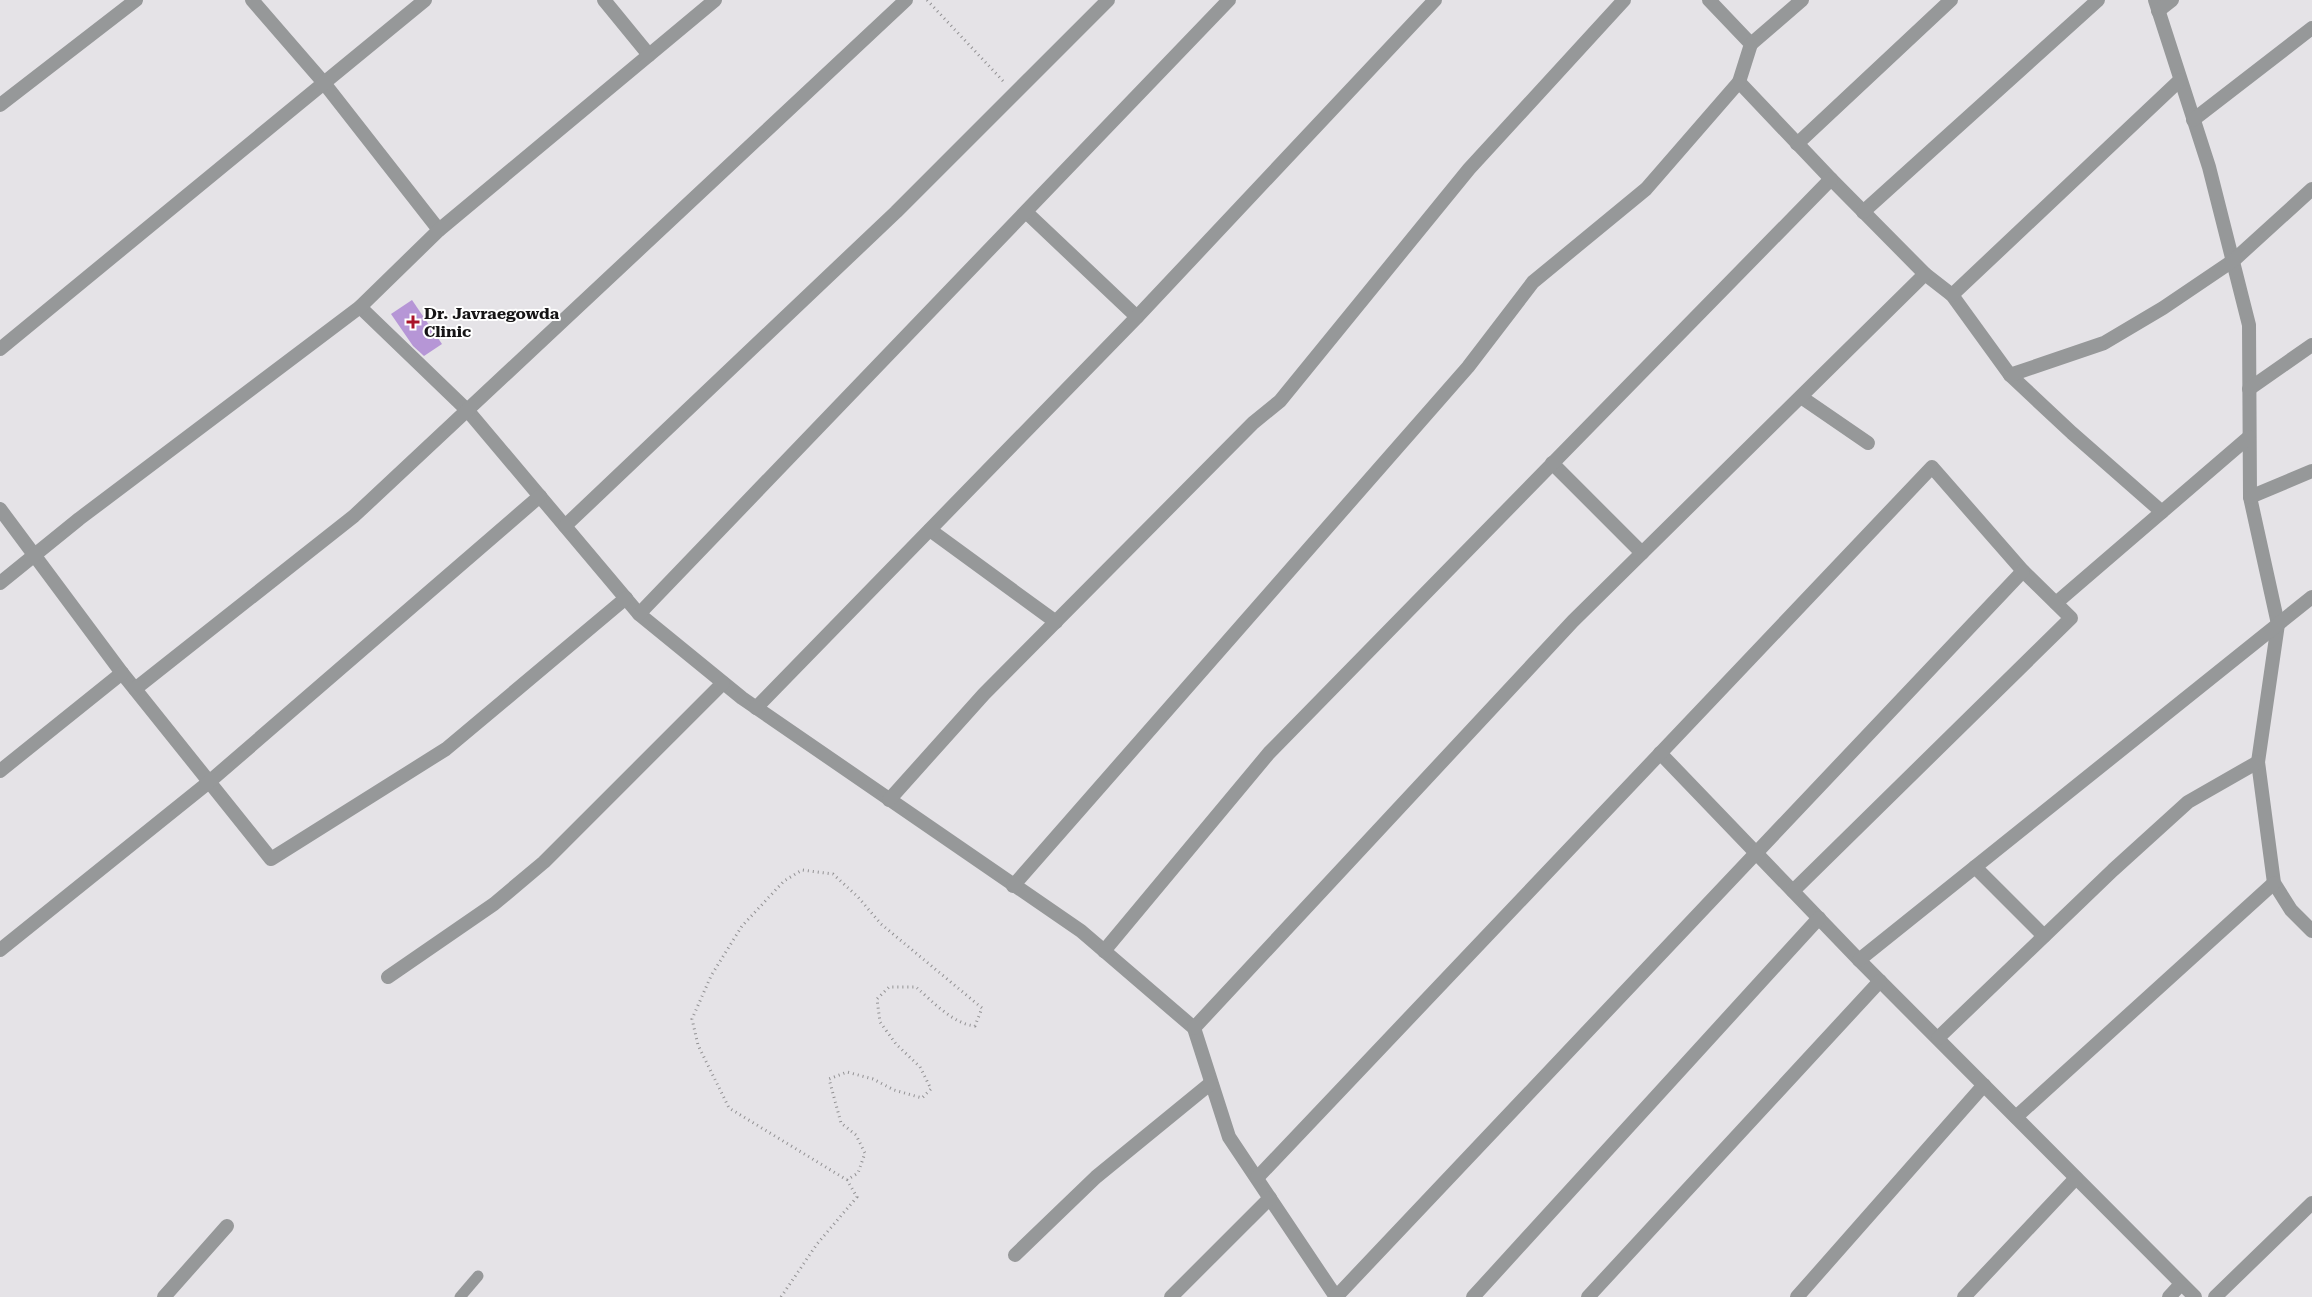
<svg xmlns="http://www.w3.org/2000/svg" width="2312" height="1297" viewBox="0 0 2312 1297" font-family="'Roboto Serif',serif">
<rect width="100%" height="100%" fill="#e5e3e7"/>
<polygon fill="#b696d6" points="412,300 442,344 424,356 413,346 391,314"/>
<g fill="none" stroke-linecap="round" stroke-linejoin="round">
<g stroke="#929193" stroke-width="3" stroke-dasharray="1 4" stroke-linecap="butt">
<polyline points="927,0 1004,82"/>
<path d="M781,1297l36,-53 40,-47 -10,-17 -118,-72 -31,-63 -6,-26 19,-43 31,-50 42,-45 18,-11 31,4 25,23 23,27 101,84 -7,18c-22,-2 -43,-25 -59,-39h-27l-12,12 3,23 16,22 24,23 11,22 -9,9 -28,-8 -21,-11 -26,-7 -18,7 12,44 15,12 9,18 -7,20 -11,7"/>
</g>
<polyline stroke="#969899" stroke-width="11" points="460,1297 478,1276"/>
<g stroke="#969899" stroke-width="14">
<polyline points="252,0 324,83 439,230"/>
<polyline points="604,0 649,55"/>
<polyline points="1709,0 1751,44 1739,82 1831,179 1925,274 1952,295 2010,375 2072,433 2162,512"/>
<polyline points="2155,0 2209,167 2249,325 2250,497 2278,624 2258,762 2274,883 2291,910 2312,931"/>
<polyline points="2158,11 2172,0"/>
<polyline points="1751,44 1802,0"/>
<polyline points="0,105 136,0"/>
<polyline points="2193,120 2312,28"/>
<polyline points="1797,144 1951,0"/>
<polyline points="1026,212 1137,317"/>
<polyline points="1863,212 2098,0"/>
<polyline points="1952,295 2180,80"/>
<polyline points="360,307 468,411 639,614 742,698 1081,931 1194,1028 1229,1137 1336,1297"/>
<polyline points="0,349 425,0"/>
<polyline points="2010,375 2104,343 2163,308 2234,260 2312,189"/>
<polyline points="2249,389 2312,345"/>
<polyline points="1801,397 1868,443"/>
<polyline points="1552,463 1642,553"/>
<polyline points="2250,497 2312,471"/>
<polyline points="0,509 122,673 271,859 446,749 626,598"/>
<polyline points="565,526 896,212 1108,0"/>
<polyline points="930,530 1056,622"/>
<polyline points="0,583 79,519 360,307 439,230 715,0"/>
<polyline points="2056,603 2249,437"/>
<polyline points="639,614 1229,0"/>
<polyline points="135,689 354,516 906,0"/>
<polyline points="756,708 1137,317 1435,0"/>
<polyline points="1660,753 1859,960 2195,1297"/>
<polyline points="0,771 122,673"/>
<polyline points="889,800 984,694 1253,423 1280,401 1469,169 1624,0"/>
<polyline points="1975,867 2044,936"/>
<polyline points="1013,886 1468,367 1533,282 1646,189 1739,82"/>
<polyline points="0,950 209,782 540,496"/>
<polyline points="1104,951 1269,753 1831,179"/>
<polyline points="1859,960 2312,597"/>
<polyline points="388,977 494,904 544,862 723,683"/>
<polyline points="1194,1028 1573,621 1925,274"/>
<polyline points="1938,1038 2113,870 2188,802 2258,762"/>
<polyline points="2016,1117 2274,883"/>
<polyline points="1257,1178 1932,467 2023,571 2071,618 1793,891"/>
<polyline points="1015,1255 1096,1177 1211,1083"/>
<polyline points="164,1297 227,1226"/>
<polyline points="1171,1297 1270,1198"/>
<polyline points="1336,1297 2023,571"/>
<polyline points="1473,1297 1819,918"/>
<polyline points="1588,1297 1880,981"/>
<polyline points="1797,1297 1984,1085"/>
<polyline points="1964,1297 2076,1178"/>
<polyline points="2169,1297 2181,1284"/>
<polyline points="2215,1297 2312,1203"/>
</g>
</g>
<path fill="#aa142a" stroke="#fff" stroke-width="2" d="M410.5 314.5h5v5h5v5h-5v5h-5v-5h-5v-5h5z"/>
<g text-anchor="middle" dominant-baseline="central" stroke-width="4" stroke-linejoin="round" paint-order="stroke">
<g font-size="16" font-weight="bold" fill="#151415" stroke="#fff" text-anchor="start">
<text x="424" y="313">Dr. Javraegowda<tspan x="424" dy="18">Clinic</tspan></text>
</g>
</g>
</svg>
